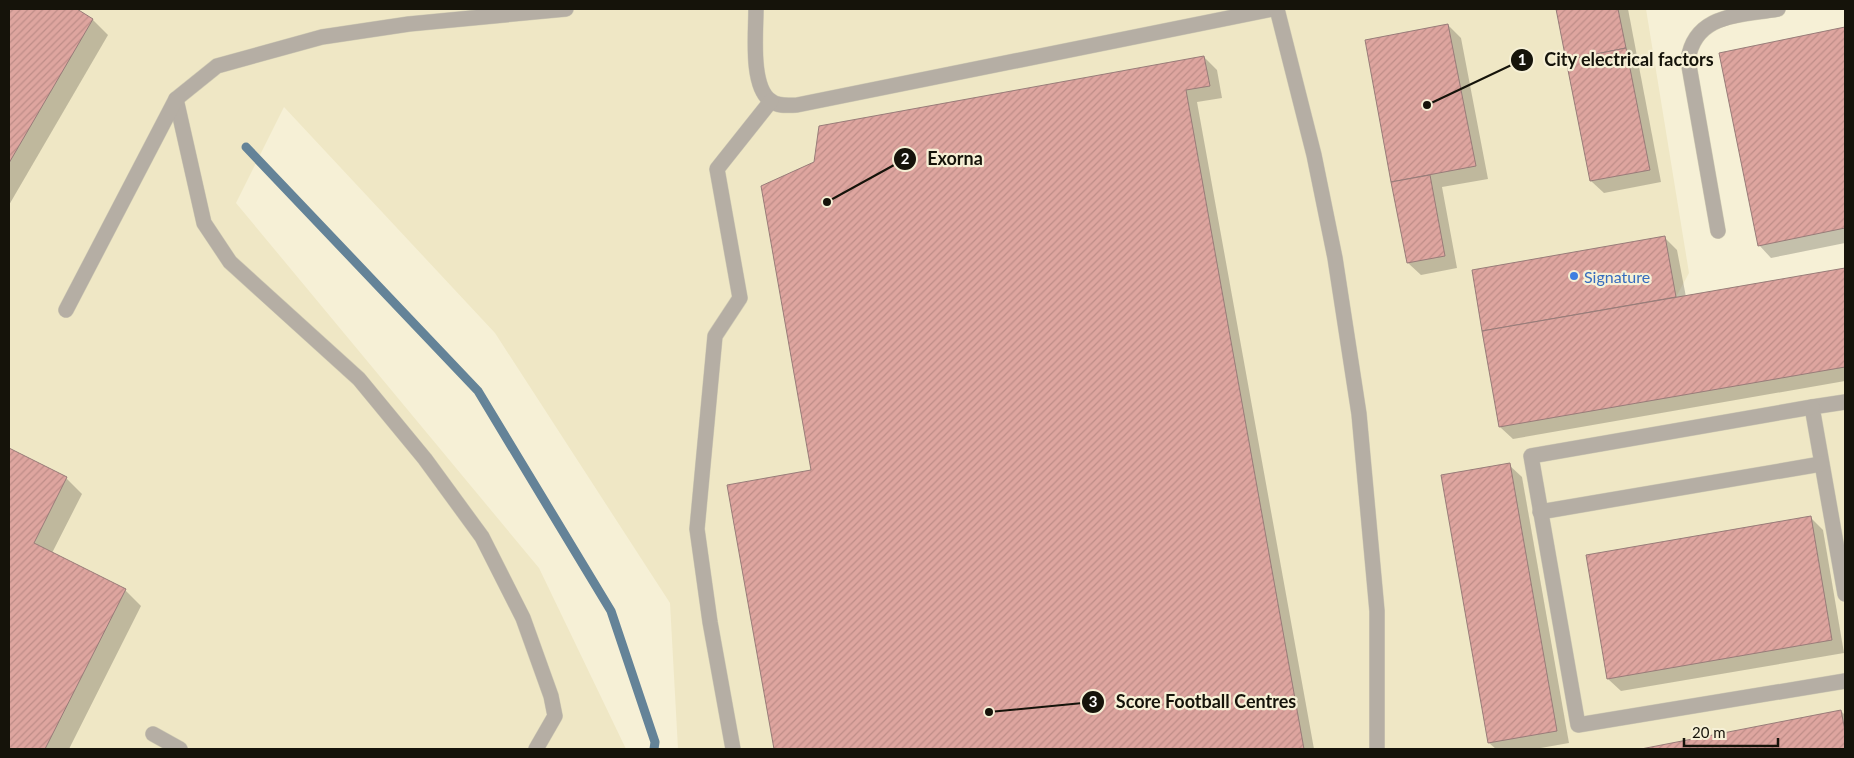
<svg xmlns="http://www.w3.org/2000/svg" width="1854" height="758" viewBox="0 0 1854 758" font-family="Lato,sans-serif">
<defs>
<pattern id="building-hatch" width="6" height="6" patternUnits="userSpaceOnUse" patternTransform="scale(1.25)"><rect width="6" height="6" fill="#dea59f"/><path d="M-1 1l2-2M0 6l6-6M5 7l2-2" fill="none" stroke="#be8d88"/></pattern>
</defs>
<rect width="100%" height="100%" fill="#f6f0d6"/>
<polygon fill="#efe7c5" points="9,9 1646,9 1689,273 1676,297 1845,268 1845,749 678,749 670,603 495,333 284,107 236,203 539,568 626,749 9,749"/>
<g fill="#0003">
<polygon points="9,9 75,9 93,20 108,35 9,205"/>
<polygon points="1557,9 1628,9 1661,182 1604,193 1591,181"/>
<polygon points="1448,25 1461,38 1488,179 1442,187 1457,268 1421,275 1408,263 1366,41"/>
<polygon points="1845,28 1845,243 1771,258 1759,245 1720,53"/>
<polygon points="1204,57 1217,70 1222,98 1197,102 1314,749 775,749 728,486 813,471"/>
<polygon points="1665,238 1677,250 1686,297 1845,269 1845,381 1513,439 1500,427 1473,271"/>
<polygon points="9,449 66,478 82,494 52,553 125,590 141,606 69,749 9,749"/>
<polygon points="1509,465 1522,477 1569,743 1535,749 1496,749 1489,743"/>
<polygon points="1810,517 1823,530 1844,653 1621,691 1608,679"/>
<polygon points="1841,711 1845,715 1845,749 1648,749"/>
</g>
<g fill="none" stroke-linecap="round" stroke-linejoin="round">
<polyline stroke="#648398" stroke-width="9" points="246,147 478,391 611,611 655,742 654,749"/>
</g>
<g fill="url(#building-hatch)" stroke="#987c79">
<polygon points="9,9 77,9 93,19 9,163"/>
<polygon points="1556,9 1618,9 1626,48 1566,60"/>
<polygon points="1448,24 1476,166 1391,182 1365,40"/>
<polygon points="1845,27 1845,228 1758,246 1719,53"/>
<polygon points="1626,48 1650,170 1590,181 1566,60"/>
<polygon points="1204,56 1210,86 1186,90 1304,749 774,749 727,485 811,470 761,186 814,162 819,126"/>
<polygon points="1430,175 1445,256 1407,263 1391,182"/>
<polygon points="1665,236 1676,297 1482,331 1472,270"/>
<polygon points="1845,268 1845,367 1499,427 1482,331"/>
<polygon points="9,448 67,477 34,543 126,589 45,749 9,749"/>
<polygon points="1510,463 1557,731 1488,743 1441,475"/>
<polygon points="1811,516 1832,640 1607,679 1586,555"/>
<polygon points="1841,710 1845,731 1845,749 1641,749"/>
</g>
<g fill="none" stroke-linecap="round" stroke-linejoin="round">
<g stroke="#d2cdb5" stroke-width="16">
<g id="lane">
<path d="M756,9c0,23 -6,78 15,92 8,6 18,4 26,4l476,-96"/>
<polyline points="1277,9 1314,155 1335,258 1359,414 1377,611 1377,749"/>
<polyline points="176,99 204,223 230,262 359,379 425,459 482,537 523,618 551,696 555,716 536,749"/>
<path d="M1718,231l-30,-171c7,-47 52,-44 90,-51"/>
<polyline points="66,310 176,99 217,66 322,37 409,24 566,9"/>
<polyline points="1845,402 1812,407 1845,594"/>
<polyline points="1812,407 1531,456 1578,725 1845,681"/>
<polyline points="1540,512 1821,464"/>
<polyline points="153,734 180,749"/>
<polyline points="733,749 710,622 697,529 715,336 740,298 717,169 771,101"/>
</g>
</g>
<use href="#lane" stroke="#b5aea4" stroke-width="15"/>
</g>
<circle fill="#3f7fe0" stroke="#f6f0d6" stroke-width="2" cx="1574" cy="276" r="5"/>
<g text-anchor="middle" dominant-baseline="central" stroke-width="4.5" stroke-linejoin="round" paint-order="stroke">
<g font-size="16" fill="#366cbe" stroke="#f6f0d6" text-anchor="start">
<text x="1584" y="276">Signature</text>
</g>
</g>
<path fill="none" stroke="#15130a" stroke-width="2" d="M1427 105L1522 60M827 202L905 159M989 712L1093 702"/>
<g fill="#15130a" stroke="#f6f0d6" stroke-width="2">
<circle cx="1427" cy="105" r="5"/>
<circle cx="827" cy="202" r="5"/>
<circle cx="989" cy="712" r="5"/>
<circle cx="1522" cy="60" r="12"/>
<circle cx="905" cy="159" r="12"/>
<circle cx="1093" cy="702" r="12"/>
</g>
<g font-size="15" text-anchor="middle" font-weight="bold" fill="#fff">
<text x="1522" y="65">1</text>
<text x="905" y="164">2</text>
<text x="1093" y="707">3</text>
</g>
<g font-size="18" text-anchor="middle" font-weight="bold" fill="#15130a" stroke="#f6f0d6" stroke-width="4.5" stroke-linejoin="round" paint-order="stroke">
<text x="1629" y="66">City electrical factors</text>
<text x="955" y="165">Exorna</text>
<text x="1206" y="708">Score Football Centres</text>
</g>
<rect width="1854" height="758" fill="none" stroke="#15130a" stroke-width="20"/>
<path d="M1684 738v8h94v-8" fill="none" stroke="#15130a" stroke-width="2.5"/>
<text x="1692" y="738" font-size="15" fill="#15130a" stroke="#f6f0d6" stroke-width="4" paint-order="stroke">20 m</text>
</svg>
